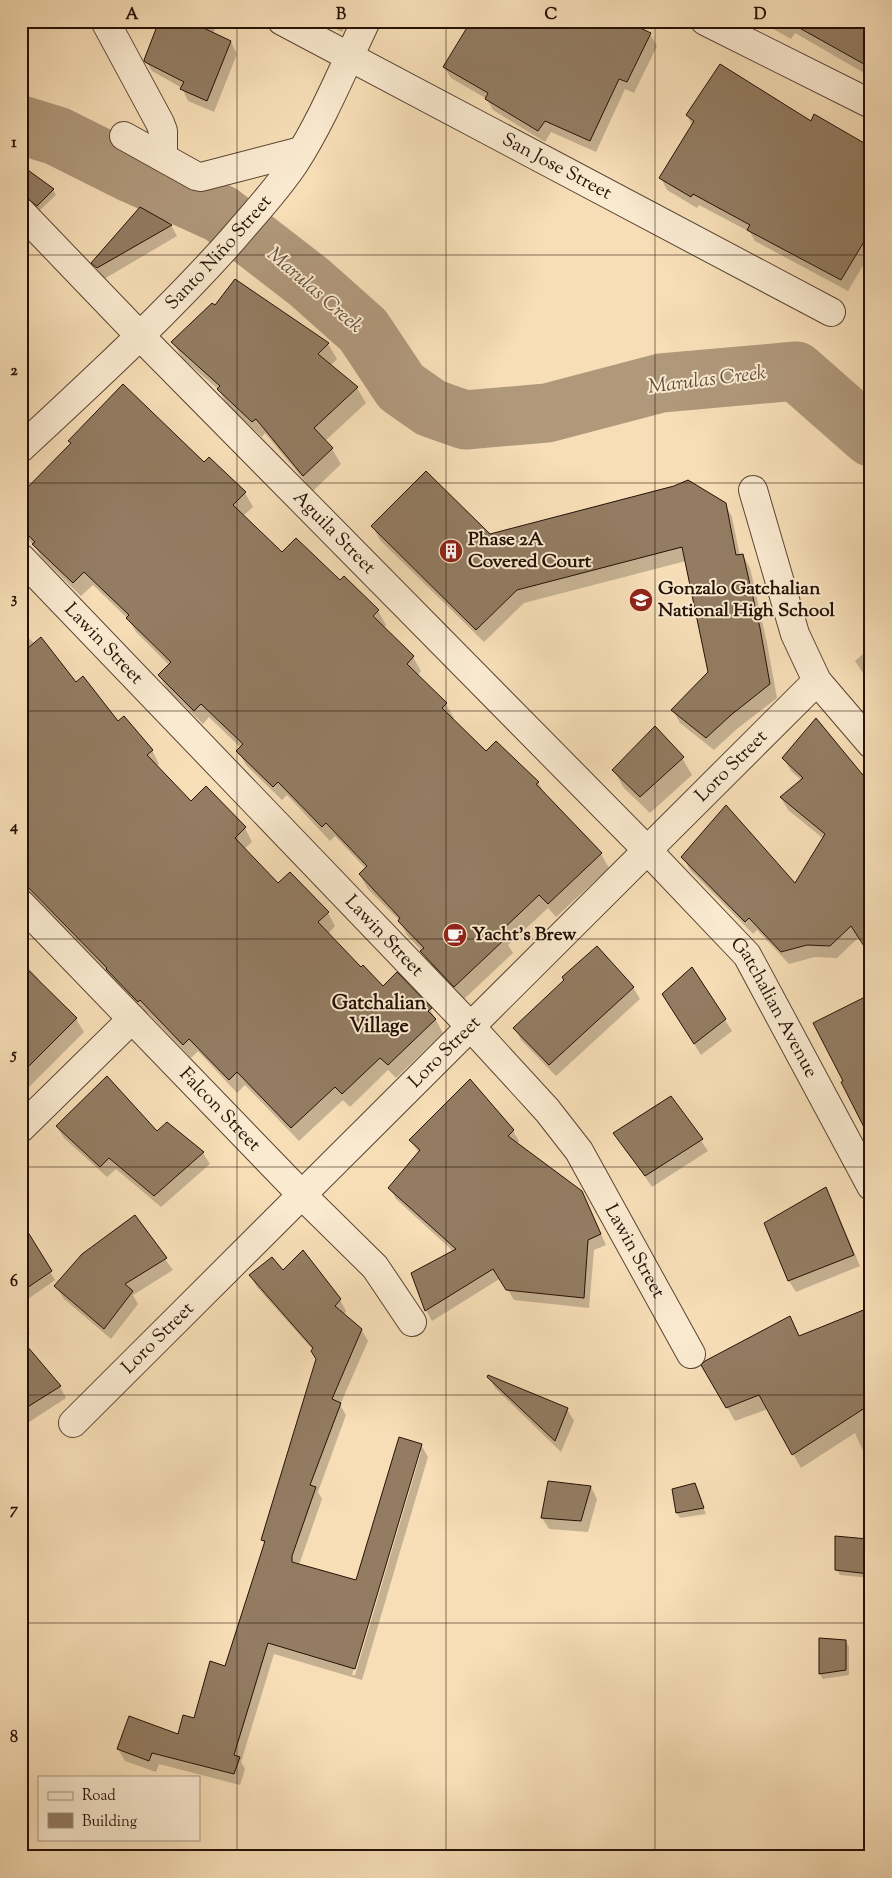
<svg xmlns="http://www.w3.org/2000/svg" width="892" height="1878" viewBox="0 0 892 1878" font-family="'Sorts Mill Goudy',serif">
<rect width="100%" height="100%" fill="#f7deb7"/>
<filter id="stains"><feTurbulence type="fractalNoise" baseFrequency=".004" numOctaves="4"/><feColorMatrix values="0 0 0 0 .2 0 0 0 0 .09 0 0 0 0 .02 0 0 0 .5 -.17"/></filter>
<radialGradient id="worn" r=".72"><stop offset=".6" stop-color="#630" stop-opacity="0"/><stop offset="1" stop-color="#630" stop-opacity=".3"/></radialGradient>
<g fill="#0003" fill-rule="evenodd">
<polygon points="160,21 212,21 216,28 212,34 231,42 237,54 214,112 188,101 182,88 152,71 145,60"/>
<polygon points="320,21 347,21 342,32"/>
<polygon points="759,21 871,21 871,77 795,33 791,39"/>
<polygon points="650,34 657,46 634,93 625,89 596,152 551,132 545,142 493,110 487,99 451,78 444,67"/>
<polygon points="687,115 811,123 871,148 871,252 848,291 755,241 750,232 699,205 697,208 667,190 661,178 692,125"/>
<polygon points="21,174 53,190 56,195 40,210 30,202 21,203"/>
<polygon points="171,225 177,236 104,279 93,263"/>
<polygon points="173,342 328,344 337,359 330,366 357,388 366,403 325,441 332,449 341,464 313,491 265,433 262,437 227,405 219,390 182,358"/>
<polygon points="69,441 204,464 245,493 253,507 243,516 282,554 340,582 378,611 386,625 383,628 413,657 421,671 417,676 446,704 454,718 452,720 486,753 538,782 546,796 601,854 609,868 556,917 548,908 508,945 513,953 463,1000 429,965 422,951 407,935 399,920 368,889 360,875 366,869 335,836 330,841 287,795 282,800 246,765 238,751 241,748 209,717 203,724 167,689 159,675 169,665 136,632 129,620 93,585 81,596 42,558 35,546 21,533 21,496 71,444"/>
<polygon points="725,504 732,517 740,556 743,555 750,568 767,643 777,698 738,728 714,750 680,723 673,710 709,673 686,561 524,603 484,642 380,540 373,527 490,535"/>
<polygon points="21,631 118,723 152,750 159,764 156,766 191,803 245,828 252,842 244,849 278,885 328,913 335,926 328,934 361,968 383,987 397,974 430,1009 443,1033 396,1078 388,1070 350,1107 343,1100 299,1141 245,1085 237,1093 198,1051 191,1058 148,1013 147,1015 69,932 68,933 21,884"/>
<polygon points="871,647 871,685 855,661"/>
<polygon points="682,758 692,775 650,813 623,787 614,770"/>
<polygon points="784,759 861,775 859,937 837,958 815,957 789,964 757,930 753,934 690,870 683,857 795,885 824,839 788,810 781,798 802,781 791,771"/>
<polygon points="21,960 37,977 43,986 76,1019 84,1032 24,1092 27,1096 21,1102"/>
<polygon points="633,987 640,999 556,1076 521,1040 515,1028"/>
<polygon points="670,1005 725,1020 732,1031 701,1055"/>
<polygon points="671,1097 708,1151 652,1187 615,1133"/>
<polygon points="167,1124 203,1153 210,1164 161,1207 116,1169 107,1177 64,1138 57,1127 157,1133"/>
<polygon points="513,1131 519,1141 517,1144 587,1203 606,1245 594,1250 589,1308 514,1300 501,1278 432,1321 426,1310 454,1252 396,1199 390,1188 419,1153 410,1140"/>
<polygon points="826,1188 832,1200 860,1266 796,1292 789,1281 766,1223"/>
<polygon points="135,1217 173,1270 133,1295 138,1304 111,1339 64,1299 57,1288"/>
<polygon points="32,1241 55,1280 21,1304 21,1250"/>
<path d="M283,1272l57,28 6,11 -2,4 17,14 7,12 -28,64 6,10 -28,77 4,7 -23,66 58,17 64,-137 7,12 -66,223 -88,-26 -33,108 4,7 -5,16 -81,-21 -3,8 -31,-11 -7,-12 61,-13 15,-16 32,-53 39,-122 -3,-5 55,-180 -4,-10 -56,-63 -6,-11zM418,1452h3l-66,223h-3z"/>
<polygon points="871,1309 871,1449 863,1451 855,1433 801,1468 768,1409 735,1421 703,1365 790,1318 800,1337"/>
<polygon points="21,1318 30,1334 27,1336 21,1330"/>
<polygon points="21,1341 60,1387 66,1398 26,1424 21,1420"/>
<polygon points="489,1376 567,1409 574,1421 561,1452 495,1388"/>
<polygon points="549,1482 591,1487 597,1499 588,1532 549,1529 542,1518"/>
<polygon points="694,1484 706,1514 680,1518 677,1513"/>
<polygon points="868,1540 871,1545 871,1578 840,1575 837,1570"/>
<polygon points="820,1639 846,1641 849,1647 849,1675 823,1679 820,1674"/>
</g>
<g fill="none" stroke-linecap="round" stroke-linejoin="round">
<polyline stroke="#b0987b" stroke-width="59" points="21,125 57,136 133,174 221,214 309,282 363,330 401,387 431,408 465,420 547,413 661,383 796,371 871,437"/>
</g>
<g fill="#937c62" stroke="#261106">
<polygon points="159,21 189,21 231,41 207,101 180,89 184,82 145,62 144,60"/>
<polygon points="471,21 625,21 651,33 627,82 619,79 590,141 545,121 538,131 485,99 488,93 443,67"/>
<polygon points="787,21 871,21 871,68"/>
<polygon points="720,64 811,121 814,114 871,147 871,230 841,280 747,230 750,225 693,194 691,197 659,178 694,121 686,115"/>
<polygon points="21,165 54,189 37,206 26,197 21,197"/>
<polygon points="140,207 172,225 97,268 91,263"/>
<polygon points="235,279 329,343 318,354 358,387 314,428 333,448 303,476 256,419 252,422 217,389 220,386 171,342 212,303 215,305"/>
<polygon points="123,384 204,462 209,457 246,492 233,505 282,552 296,538 340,580 344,576 379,610 373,616 414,656 407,664 447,703 442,708 486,751 496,741 539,782 536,784 602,853 548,904 539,895 500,932 506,938 454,987 420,951 424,948 398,921 400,918 359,874 367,866 326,823 322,827 278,782 273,787 236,751 243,744 201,704 194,711 158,675 171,662 126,618 129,615 84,572 73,583 32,544 35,542 21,528 21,494 71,443 68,441"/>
<polygon points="426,471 490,534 674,486 688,480 726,503 736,555 743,554 760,628 770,684 731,715 706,738 671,710 708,672 682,547 517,590 476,630 371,526"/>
<polygon points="41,637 76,682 83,676 118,721 124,716 153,750 147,755 191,801 206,786 246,827 235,838 278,883 290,872 329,912 318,922 361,967 363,965 383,986 397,972 432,1008 428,1011 436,1019 388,1065 380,1058 342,1094 335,1087 291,1128 237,1072 229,1080 189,1039 183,1045 140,1000 138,1002 106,969 107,968 21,880 21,654"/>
<polygon points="816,718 862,774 871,781 871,957 851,926 830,946 807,945 781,952 749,918 745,922 681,857 726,805 795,883 825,834 780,797 803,778 782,758"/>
<polygon points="655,726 684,757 640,797 612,770"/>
<polygon points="597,946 634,987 549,1065 513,1028 564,980 562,977"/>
<polygon points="21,963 77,1018 21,1074"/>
<polygon points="692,967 726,1019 694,1044 662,994"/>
<polygon points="871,994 871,1141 841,1082 843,1081 813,1023"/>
<polygon points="107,1076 157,1131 167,1122 204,1152 154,1196 109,1158 100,1167 56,1126"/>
<polygon points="470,1079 514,1130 508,1136 582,1191 601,1234 588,1240 584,1298 506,1290 493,1269 425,1311 411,1273 456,1249 388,1188 420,1150 409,1140"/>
<polygon points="671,1096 703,1139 645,1176 613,1133"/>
<polygon points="826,1187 854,1255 788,1281 764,1223"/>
<polygon points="135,1215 167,1258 125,1284 133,1291 104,1329 54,1286 82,1254"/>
<polygon points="21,1221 52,1271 21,1292"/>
<polygon points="303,1250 341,1299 335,1306 362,1329 332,1399 341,1403 310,1485 316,1487 292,1556 292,1562 356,1580 399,1437 422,1444 355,1669 268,1643 234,1755 240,1757 234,1774 152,1753 149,1761 117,1749 129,1716 178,1734 183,1715 194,1718 210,1661 225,1666 265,1541 261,1540 316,1359 311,1351 313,1348 249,1275 272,1257 283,1270"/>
<polygon points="871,1307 871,1404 792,1455 759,1395 726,1408 701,1365 705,1361 790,1316 799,1336"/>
<polygon points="21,1339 61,1386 21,1411"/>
<polygon points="488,1375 568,1408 555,1441 487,1377"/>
<polygon points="548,1481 591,1486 581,1521 541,1518"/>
<polygon points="695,1483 704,1508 676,1513 672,1489"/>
<polygon points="835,1536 868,1539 870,1574 835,1570"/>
<polygon points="819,1638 846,1640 846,1670 819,1674"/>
</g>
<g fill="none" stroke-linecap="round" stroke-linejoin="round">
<g stroke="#5a4432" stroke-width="30">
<g id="minor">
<polyline points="105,21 160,123 163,131 163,157"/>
<path id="s1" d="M282,21l549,291"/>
<polyline points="705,21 871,104"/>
<polyline points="124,136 196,176 201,177 301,151"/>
<path id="s2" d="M21,212l119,124 508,515 99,104 124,231"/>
<path id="s3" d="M21,448c72,-67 145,-134 211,-208 21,-25 44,-49 62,-76 29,-45 49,-95 72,-143"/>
<polyline points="753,490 795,634 817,681 871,744"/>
<path id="s4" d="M21,558l450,469 76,83 32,41 112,203"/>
<path id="s5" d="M21,904l281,291 73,72 37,55"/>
<polyline points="21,1128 132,1019"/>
<path id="s6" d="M73,1423l744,-742"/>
</g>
</g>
<use href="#minor" stroke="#faead0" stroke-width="28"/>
</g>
<path fill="none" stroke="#261106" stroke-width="1" stroke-opacity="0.55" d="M237,21v1836M446,21v1836M655,21v1836M21,255h850M21,483h850M21,711h850M21,939h850M21,1167h850M21,1395h850M21,1623h850"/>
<defs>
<g id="building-disc" transform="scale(1.25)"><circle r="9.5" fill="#8f2418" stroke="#faead0"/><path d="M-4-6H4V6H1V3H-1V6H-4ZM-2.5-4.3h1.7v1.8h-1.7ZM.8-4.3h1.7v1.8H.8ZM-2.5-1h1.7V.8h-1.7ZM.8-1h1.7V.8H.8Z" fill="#fff"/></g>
<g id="school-disc" transform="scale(1.25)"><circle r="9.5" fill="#8f2418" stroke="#faead0"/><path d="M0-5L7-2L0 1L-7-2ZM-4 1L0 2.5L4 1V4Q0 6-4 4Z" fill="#fff"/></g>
<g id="cafe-disc" transform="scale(1.25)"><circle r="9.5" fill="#8f2418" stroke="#faead0"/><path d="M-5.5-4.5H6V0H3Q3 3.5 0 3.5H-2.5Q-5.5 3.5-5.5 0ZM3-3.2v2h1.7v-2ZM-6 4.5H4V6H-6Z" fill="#fff"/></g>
</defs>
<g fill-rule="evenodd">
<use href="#building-disc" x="451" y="551"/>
<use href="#school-disc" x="641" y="600"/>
<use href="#cafe-disc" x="455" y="935"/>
</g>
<g text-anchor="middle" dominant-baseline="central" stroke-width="4" stroke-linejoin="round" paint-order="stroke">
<g font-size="19" fill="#261106" stroke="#faead0">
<text stroke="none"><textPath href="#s1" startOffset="311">San Jose Street</textPath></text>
<text stroke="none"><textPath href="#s3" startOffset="278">Santo Niño Street</textPath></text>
<text stroke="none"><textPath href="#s2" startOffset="448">Aguila Street</textPath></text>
<text stroke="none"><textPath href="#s4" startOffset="119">Lawin Street</textPath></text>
<text stroke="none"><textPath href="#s6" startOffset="930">Loro Street</textPath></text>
<text stroke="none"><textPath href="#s4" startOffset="524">Lawin Street</textPath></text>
<text stroke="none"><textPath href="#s2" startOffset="1098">Gatchalian Avenue</textPath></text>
<text stroke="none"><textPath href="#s6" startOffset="525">Loro Street</textPath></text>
<text stroke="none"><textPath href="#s5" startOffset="286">Falcon Street</textPath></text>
<text stroke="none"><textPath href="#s4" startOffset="929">Lawin Street</textPath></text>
<text stroke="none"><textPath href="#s6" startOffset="120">Loro Street</textPath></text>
</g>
<g font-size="19" font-weight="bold" fill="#261106" stroke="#faead0" text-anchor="start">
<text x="468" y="540">Phase 2A<tspan x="468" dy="22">Covered Court</tspan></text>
<text x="658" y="589">Gonzalo Gatchalian<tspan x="658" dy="22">National High School</tspan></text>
<text x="472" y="935">Yacht’s Brew</text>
</g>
<g font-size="20" font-style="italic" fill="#644e3b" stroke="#faead0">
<text transform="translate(314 291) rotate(41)">Marulas Creek</text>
<text transform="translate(707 381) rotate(-7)">Marulas Creek</text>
</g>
<g font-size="20" font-weight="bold" fill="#261106" stroke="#faead0">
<text x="379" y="1004">Gatchalian<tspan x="379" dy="23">Village</tspan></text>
</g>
</g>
<rect width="892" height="1878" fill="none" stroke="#f7deb7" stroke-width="55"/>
<rect x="38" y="1776" width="162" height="65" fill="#faead0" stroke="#a5937f"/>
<rect x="48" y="1792" width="25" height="8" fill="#faead0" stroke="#a5937f"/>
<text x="82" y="1800" font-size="15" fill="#261106">Road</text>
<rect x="48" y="1813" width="25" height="15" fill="#937c62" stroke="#a5937f"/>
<text x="82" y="1826" font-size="15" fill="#261106">Building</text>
<rect x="28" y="28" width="836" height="1822" fill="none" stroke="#261106" stroke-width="2"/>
<g font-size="16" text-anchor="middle" font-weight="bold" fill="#261106">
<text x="132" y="19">A</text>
<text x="341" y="19">B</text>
<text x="551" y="19">C</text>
<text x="760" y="19">D</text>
<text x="14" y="147">1</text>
<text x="14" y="375">2</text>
<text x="14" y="603">3</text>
<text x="14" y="831">4</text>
<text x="14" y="1059">5</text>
<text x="14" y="1286">6</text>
<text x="14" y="1514">7</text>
<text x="14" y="1742">8</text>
</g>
<rect width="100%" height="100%" filter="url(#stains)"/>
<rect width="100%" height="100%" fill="url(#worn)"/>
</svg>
